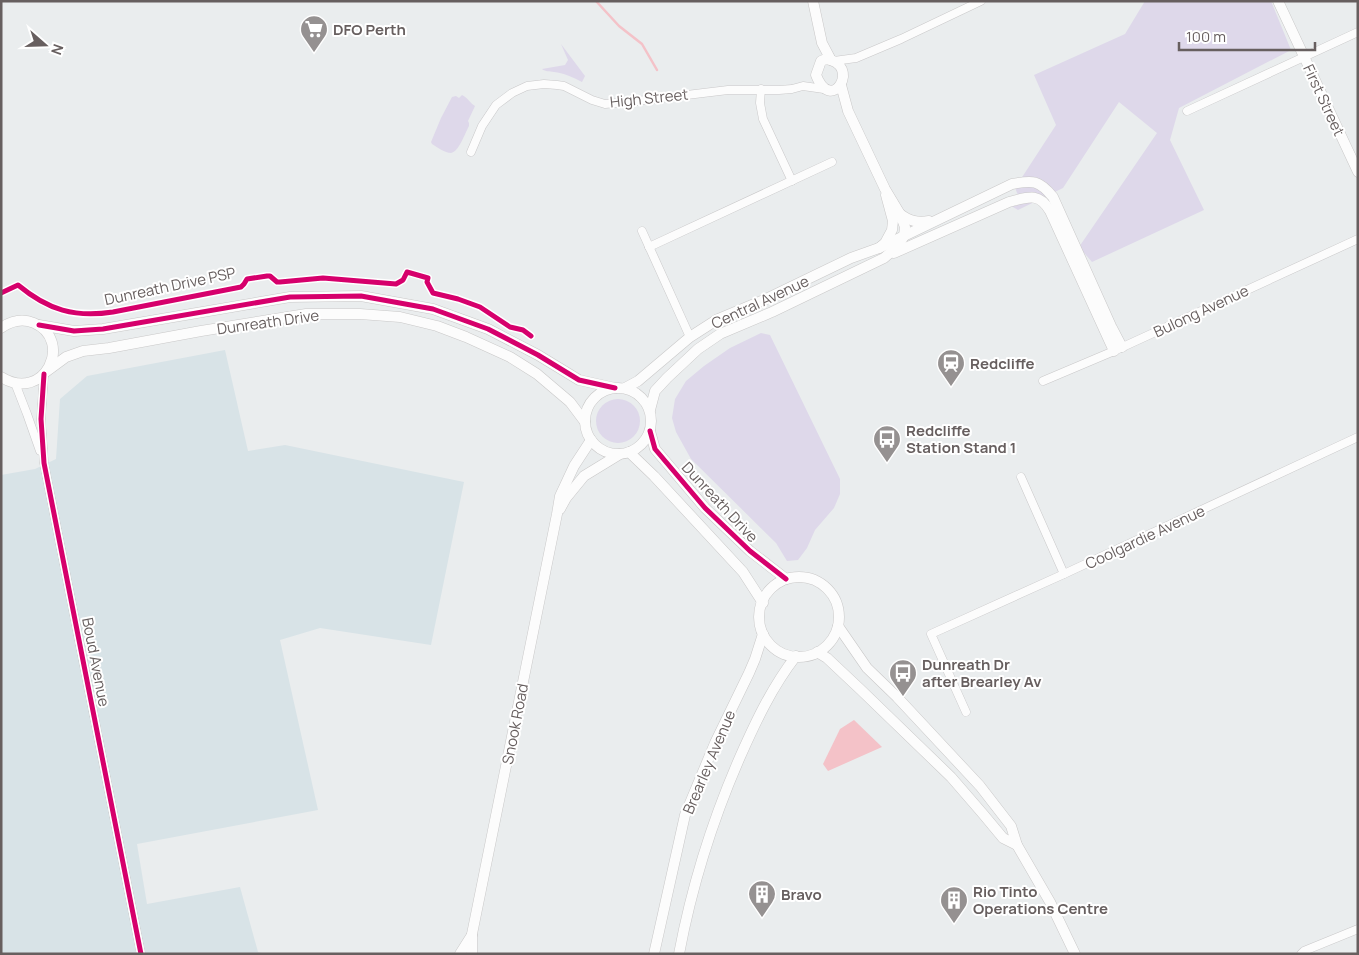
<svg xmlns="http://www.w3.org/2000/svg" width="1359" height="955" viewBox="0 0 1359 955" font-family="Manrope,sans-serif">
<rect width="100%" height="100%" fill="#eaedee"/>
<polygon fill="#d8e3e7" points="225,350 248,451 285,445 464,482 431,645 320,628 280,640 318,810 137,844 147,904 240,887 258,952 265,954 1,954 1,475 35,469 56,459 60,399 87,376"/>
<g fill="#ded8ea">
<polygon points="1145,1 1271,1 1291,50 1179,108 1170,140 1204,210 1092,262 1079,247 1157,133 1119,102 1063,188 1018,210 1008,204 1018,195 1015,188 1056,125 1034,75 1125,34"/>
<path d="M561,44l24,32 -3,6c-9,-5 -19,-9 -28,-10 -5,-1 -8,0 -12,-3l23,-4 3,-5z"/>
<path d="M462,95c6,3 8,8 13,11l-7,15 1,2v3c-4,7 -10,26 -18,27 -6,0 -14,-6 -19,-9l-1,-2 10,-24 11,-21 4,-1 3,2z"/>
<polygon points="761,333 770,335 840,479 840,494 834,508 815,530 807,548 798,560 787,561 776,543 691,459 676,432 672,418 675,399 686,381 704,366 730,348"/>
<circle cx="618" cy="421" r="22"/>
</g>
<polygon fill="#f4c2c8" points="854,720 882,747 828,771 823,764 840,729"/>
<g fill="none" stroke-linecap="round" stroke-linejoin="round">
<polyline stroke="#f4c2c8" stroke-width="2.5" points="596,1 619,26 642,44 657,70"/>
<g stroke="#c9c8c9" stroke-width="9">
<g id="street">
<polyline points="834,61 856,58 901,39 981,1"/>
<polyline points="761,89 760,103 763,119 792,181"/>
<polyline points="1187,111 1358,32"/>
<polyline points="471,152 482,126 496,105 512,93 527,86 544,84 557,85 564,86 592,100 605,104 637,101 728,90 779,90 792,89 803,86 824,89"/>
<polyline points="642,231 690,337"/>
<polyline points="649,247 832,162"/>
<polyline points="44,374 41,419 44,463 141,954"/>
<polyline points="1043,381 1114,351 1358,239"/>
<polyline points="15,383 27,414 40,451"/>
<polyline points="1021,477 1064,574"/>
<polyline points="966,712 931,634 1064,574 1358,437"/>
<polyline points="1301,954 1304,951 1358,929"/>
</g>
</g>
<g stroke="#c9c8c8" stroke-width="11">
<g id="secondary">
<polyline points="813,1 822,43 831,60"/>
<polyline points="1278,1 1358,172"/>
<path d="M826,59c36,5 6,57 -10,16l5,-14z"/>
<path d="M900,214c10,7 17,9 29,7"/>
<path d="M879,248l133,-64c21,-4 27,-4 41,13l58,129 11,21"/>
<path d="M894,253l115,-51c19,-5 30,-10 41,9l64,140"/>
<polyline points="39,325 74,331 103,329 290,297 361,296 433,309 488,329 538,355 579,380 615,388"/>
<path d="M1,328c10,-7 21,-10 33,-5 40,17 11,81 -33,54"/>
<polyline points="47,371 66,357 83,351 109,348 201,331 306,314 360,314 400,317 437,326 466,337 510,357 537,374 570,402 585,422"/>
<circle cx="618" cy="421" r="33"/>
<polyline points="625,388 638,381 690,337 718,319 766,299 851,258 879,248 885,243 892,230 893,221 886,195"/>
<polyline points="650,410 655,391 667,378 698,349 720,334 772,312 884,258 898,246 904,236 905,227 900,214 885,189 848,111 841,85"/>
<polyline points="650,431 655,449 705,508 750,551 786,579"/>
<polyline points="629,452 654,476 743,572 763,603"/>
<polyline points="560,509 566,498 584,476 620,454"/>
<circle cx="799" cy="617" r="40"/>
<polyline points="838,626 867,668 897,697 980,786 1011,826 1017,845 1050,902 1075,954"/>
<polyline points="817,652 827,658 861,690 951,777 983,814 1003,838 1017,845"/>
<polyline points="460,954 472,935"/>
<polyline points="472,954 472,934 557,514 560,496 574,466 591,440"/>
<polyline points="654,954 685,815 715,743 749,673 755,659 763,634"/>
<path d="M679,954c13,-69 33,-133 61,-197 16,-36 32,-70 56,-101"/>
</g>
</g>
<use href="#street" stroke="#fcfcfc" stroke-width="8"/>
<use href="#secondary" stroke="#fcfcfc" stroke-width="10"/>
<g stroke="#fff" stroke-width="8">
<g id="cycleway">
<path d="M1,293l17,-8c30,25 57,33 95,27l128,-25 3,-3 3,-5 20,-3h3l7,6h3l43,-4 73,6 7,-4 4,-8 21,6 -1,4 6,11 25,6 22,8 30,20 13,3 8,6"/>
<polyline points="39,325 74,331 103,329 290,297 361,296 433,309 488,329 538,355 579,380 615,388"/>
<polyline points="44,374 41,419 44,463 141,954"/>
<polyline points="650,431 655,449 705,508 750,551 786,579"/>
</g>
</g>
<use href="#cycleway" stroke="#d6006c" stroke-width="5"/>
</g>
<defs>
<g id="supermarket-pin" transform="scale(1.4375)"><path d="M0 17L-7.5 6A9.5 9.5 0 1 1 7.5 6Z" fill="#959191" stroke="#fff"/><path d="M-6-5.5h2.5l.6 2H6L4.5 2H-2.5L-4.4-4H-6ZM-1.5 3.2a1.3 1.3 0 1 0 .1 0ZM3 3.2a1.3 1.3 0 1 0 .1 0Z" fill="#fff"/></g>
<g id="station-pin" transform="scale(1.4375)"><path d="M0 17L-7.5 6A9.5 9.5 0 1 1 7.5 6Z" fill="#959191" stroke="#fff"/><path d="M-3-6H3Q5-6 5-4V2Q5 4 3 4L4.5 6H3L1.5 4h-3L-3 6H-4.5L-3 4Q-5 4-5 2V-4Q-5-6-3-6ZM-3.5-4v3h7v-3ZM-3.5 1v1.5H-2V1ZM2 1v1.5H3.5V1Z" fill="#fff"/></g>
<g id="bus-pin" transform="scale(1.4375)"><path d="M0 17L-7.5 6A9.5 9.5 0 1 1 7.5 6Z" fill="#959191" stroke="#fff"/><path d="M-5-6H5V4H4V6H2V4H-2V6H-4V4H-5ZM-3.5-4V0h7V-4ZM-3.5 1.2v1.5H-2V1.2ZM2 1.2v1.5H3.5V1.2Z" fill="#fff"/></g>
<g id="building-pin" transform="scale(1.4375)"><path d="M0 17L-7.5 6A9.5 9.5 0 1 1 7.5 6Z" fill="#959191" stroke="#fff"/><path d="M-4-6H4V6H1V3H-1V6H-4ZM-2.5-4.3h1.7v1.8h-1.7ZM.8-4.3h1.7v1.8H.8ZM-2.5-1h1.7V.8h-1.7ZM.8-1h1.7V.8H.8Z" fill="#fff"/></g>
</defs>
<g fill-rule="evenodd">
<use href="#supermarket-pin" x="314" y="29"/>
<use href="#station-pin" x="951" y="363"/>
<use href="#bus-pin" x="887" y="439"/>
<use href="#bus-pin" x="903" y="673"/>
<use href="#building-pin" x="762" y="894"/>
<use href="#building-pin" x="954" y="900"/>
</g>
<g text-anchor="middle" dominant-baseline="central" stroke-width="4" stroke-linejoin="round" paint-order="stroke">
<g font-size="15" font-weight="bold" fill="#675f5f" stroke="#fff" text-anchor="start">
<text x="333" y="29">DFO Perth</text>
<text x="970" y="363">Redcliffe</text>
<text x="906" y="430">Redcliffe<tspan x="906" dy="17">Station Stand 1</tspan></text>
<text x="922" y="664">Dunreath Dr<tspan x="922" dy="17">after Brearley Av</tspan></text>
<text x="973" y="891">Rio Tinto<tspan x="973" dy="17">Operations Centre</tspan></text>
<text x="781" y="894">Bravo</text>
</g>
<g font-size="15" fill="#675f5f" stroke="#fff">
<text transform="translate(649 98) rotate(-6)">High Street</text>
<text transform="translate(1324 100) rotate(65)">First Street</text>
<text transform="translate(170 286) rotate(-12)">Dunreath Drive PSP</text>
<text transform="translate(760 302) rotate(-25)">Central Avenue</text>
<text transform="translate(1201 311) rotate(-25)">Bulong Avenue</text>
<text transform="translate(268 322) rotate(-8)">Dunreath Drive</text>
<text transform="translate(720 502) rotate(47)">Dunreath Drive</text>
<text transform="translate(1145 537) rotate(-25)">Coolgardie Avenue</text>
<text transform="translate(96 662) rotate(79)">Boud Avenue</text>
<text transform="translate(515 724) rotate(-79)">Snook Road</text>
<text transform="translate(709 762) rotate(-67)">Brearley Avenue</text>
</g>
</g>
<rect width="1359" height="955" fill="none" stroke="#675f5f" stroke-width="5"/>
<g transform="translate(45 45) rotate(110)" stroke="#ffffff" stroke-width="4" paint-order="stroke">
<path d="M0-4L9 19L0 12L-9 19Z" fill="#675f5f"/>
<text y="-8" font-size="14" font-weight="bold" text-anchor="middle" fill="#675f5f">N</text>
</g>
<path d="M1179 42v8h136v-8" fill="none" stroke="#675f5f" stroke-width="2.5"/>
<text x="1186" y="42" font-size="15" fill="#675f5f" stroke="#ffffff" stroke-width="4" paint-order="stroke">100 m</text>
</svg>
